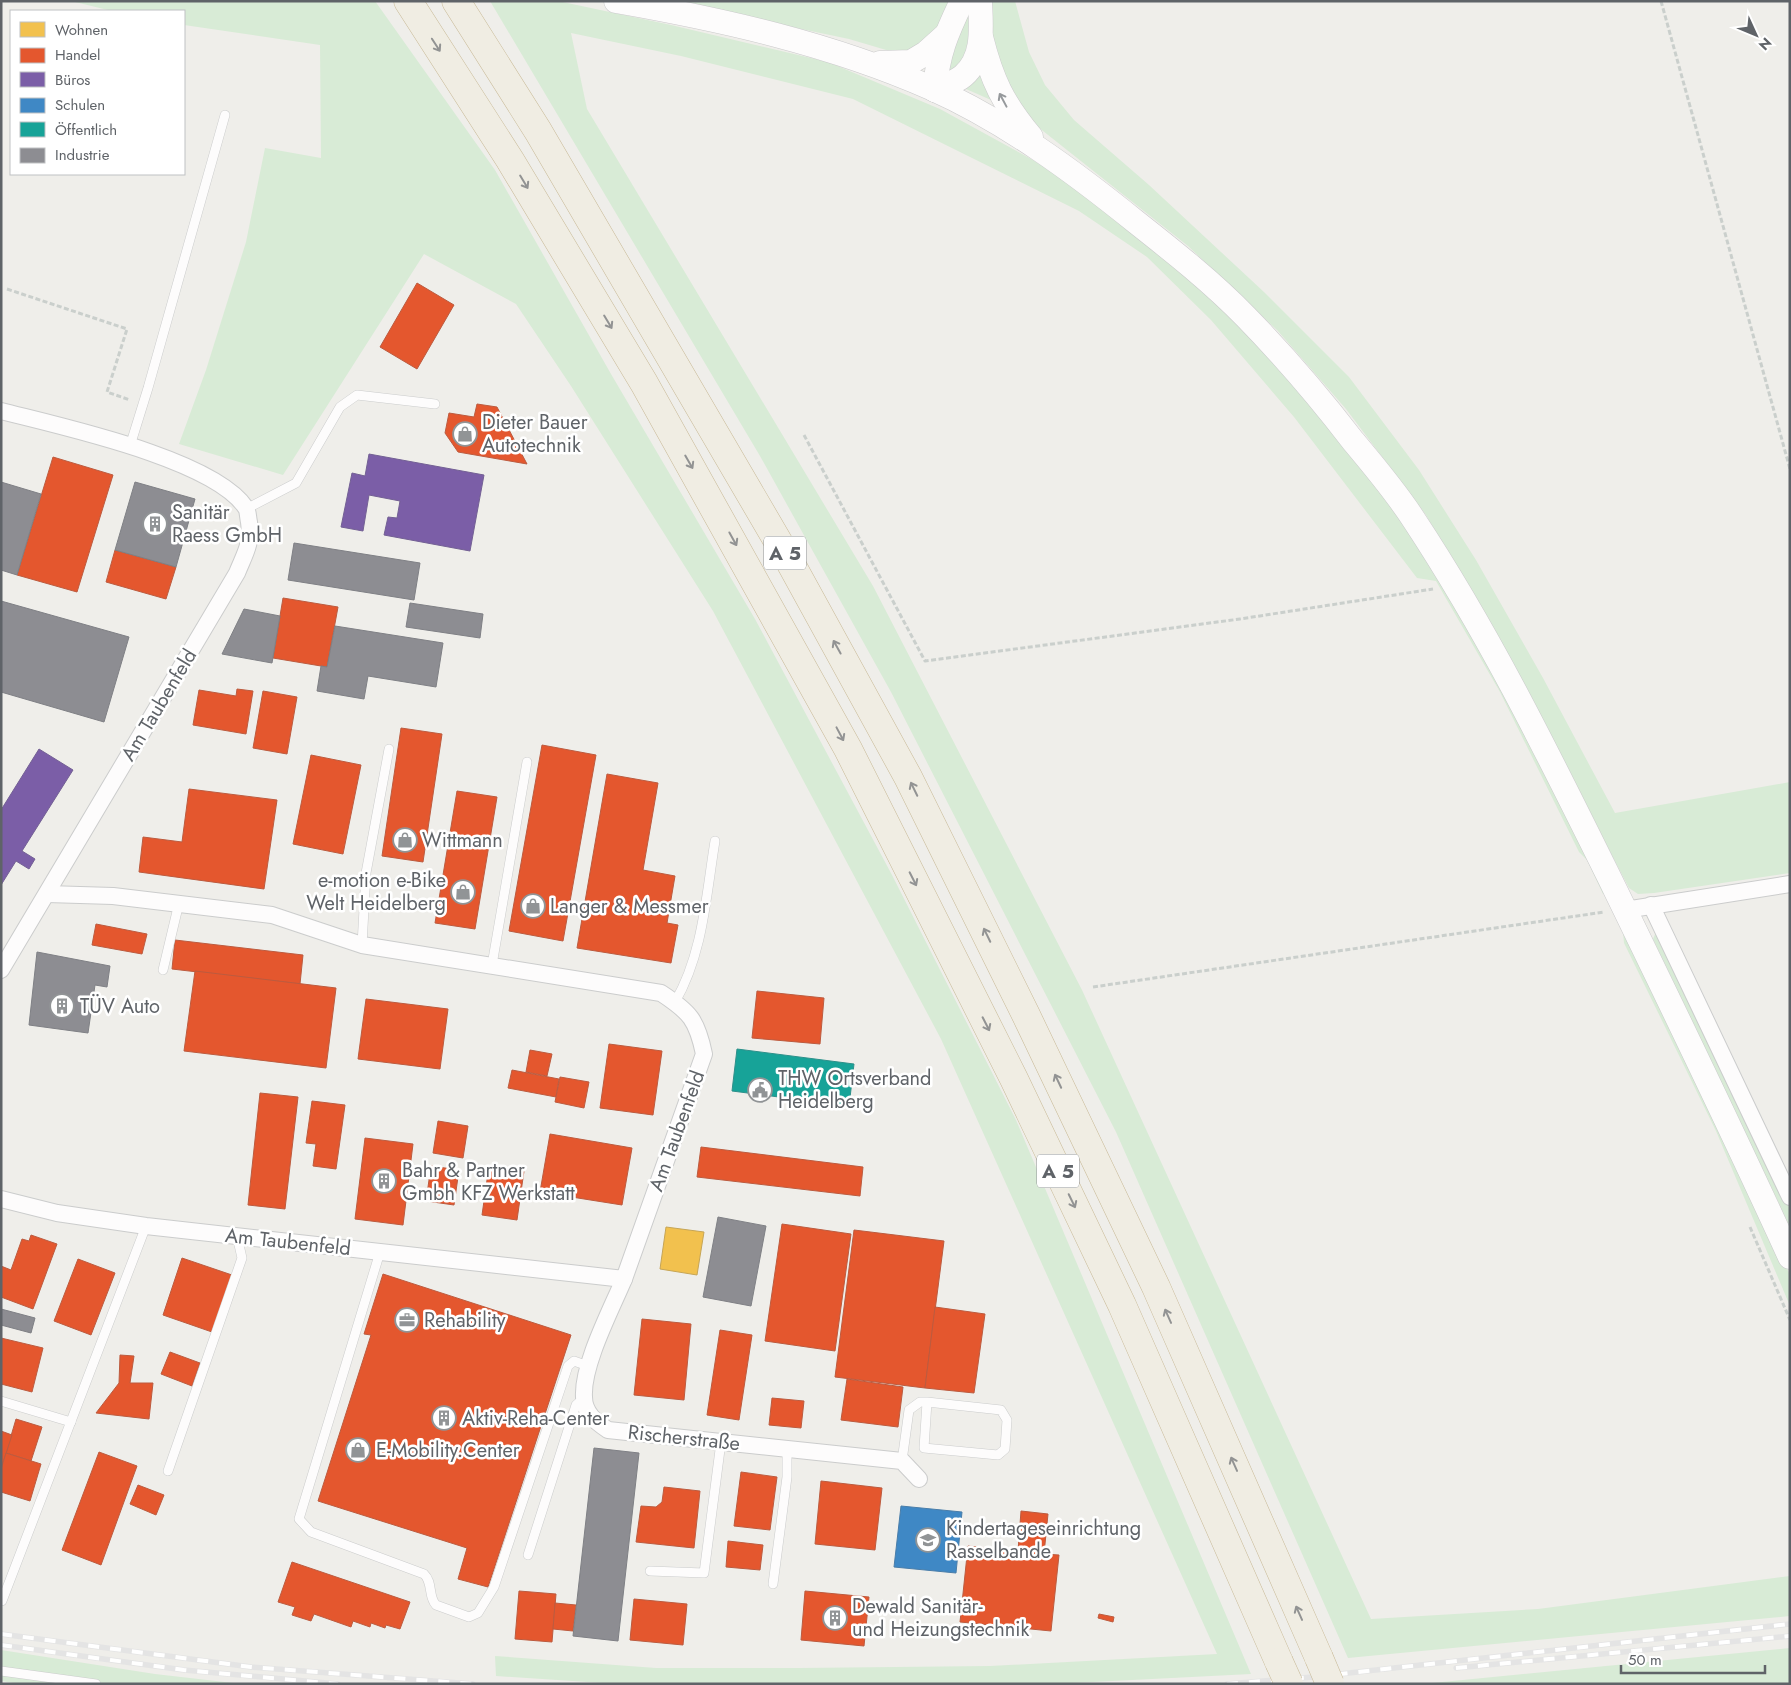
<svg xmlns="http://www.w3.org/2000/svg" width="1791" height="1685" viewBox="0 0 1791 1685" font-family="Jost,sans-serif">
<rect width="100%" height="100%" fill="#efeeea"/>
<g fill="#d8ebd6">
<polygon points="71,1 375,1 495,170 611,374 755,619 892,875 1016,1120 1251,1674 1053,1684 618,1684 496,1676 495,1656 656,1668 799,1668 990,1666 1217,1654 941,1039 713,611 571,386 516,304 424,254 283,475 179,444 206,370 246,242 265,148 321,158 320,45 184,25 184,11 112,11"/>
<polygon points="490,1 558,1 671,25 828,62 940,109 1033,160 1097,201 1209,290 1368,468 1480,644 1609,891 1603,894 1587,860 1579,852 1500,692 1436,581 1417,578 1294,417 1211,320 1147,257 1079,211 853,99 681,56 571,33 587,109 873,586 1082,990 1371,1619 1538,1609 1790,1576 1790,1616 1348,1658 1116,1132 891,692 760,456"/>
<polygon points="669,1 950,1 933,39 903,55 849,39"/>
<polygon points="991,1 1015,1 1029,52 1045,85 1074,120 1149,185 1264,292 1349,377 1419,470 1476,560 1543,678 1615,813 1790,782 1790,873 1654,893 1638,894 1629,888 1515,669 1426,515 1346,409 1277,330 1188,246 1038,127 1017,104 995,52 991,25"/>
<polygon points="972,4 972,51 948,74 953,42"/>
<polygon points="980,69 991,100 966,89"/>
<polygon points="1622,921 1737,1160 1790,1275 1790,1306 1716,1131 1624,943"/>
<polygon points="1657,930 1790,1209 1790,1227 1653,939"/>
<polygon points="1790,1648 1790,1684 1422,1684"/>
<polygon points="1,1650 155,1674 242,1684 20,1684 1,1681"/>
</g>
<polygon fill="#f2c14e" stroke="#c6a556" points="666,1227 704,1232 697,1275 660,1269"/>
<g fill="#e4572e" stroke="#bc5b3f">
<polygon points="417,283 454,305 417,369 380,347"/>
<polygon points="477,404 497,407 527,464 458,452 445,433 449,413 474,417"/>
<polygon points="53,457 113,475 77,592 17,575"/>
<polygon points="115,550 176,567 166,599 106,582"/>
<polygon points="283,598 338,607 327,667 273,658"/>
<polygon points="237,689 253,691 246,734 193,725 199,690 236,696"/>
<polygon points="263,691 297,697 287,754 253,748"/>
<polygon points="401,728 442,734 423,862 382,856"/>
<polygon points="542,745 596,755 563,941 509,931"/>
<polygon points="311,755 361,765 343,854 293,844"/>
<polygon points="607,774 658,783 643,870 675,876 667,923 678,925 671,963 577,948"/>
<polygon points="189,789 277,800 264,889 139,872 143,837 182,842"/>
<polygon points="457,791 497,797 475,929 435,923"/>
<polygon points="96,924 147,934 142,954 92,945"/>
<polygon points="175,940 303,955 300,984 172,969"/>
<polygon points="195,971 336,988 326,1068 184,1051"/>
<polygon points="757,991 824,998 820,1044 752,1038"/>
<polygon points="366,999 448,1009 440,1069 358,1059"/>
<polygon points="609,1044 662,1051 653,1115 600,1108"/>
<polygon points="530,1050 552,1054 547,1076 526,1072"/>
<polygon points="512,1070 559,1079 556,1097 508,1088"/>
<polygon points="560,1077 589,1082 584,1108 555,1102"/>
<polygon points="260,1093 298,1097 285,1209 248,1205"/>
<polygon points="312,1101 345,1105 336,1169 313,1166 316,1144 306,1143"/>
<polygon points="438,1121 468,1126 463,1158 433,1153"/>
<polygon points="550,1134 632,1148 622,1205 540,1192"/>
<polygon points="365,1138 413,1144 403,1225 355,1219"/>
<polygon points="701,1147 863,1167 860,1196 697,1177"/>
<polygon points="431,1166 459,1170 454,1205 426,1201"/>
<polygon points="489,1166 524,1171 517,1220 482,1215"/>
<polygon points="782,1224 851,1234 835,1351 765,1341"/>
<polygon points="854,1230 944,1241 925,1388 835,1377"/>
<polygon points="31,1235 57,1244 33,1309 1,1297 1,1266 11,1270 22,1239 29,1241"/>
<polygon points="182,1258 232,1275 212,1332 163,1315"/>
<polygon points="78,1259 115,1273 91,1335 54,1321"/>
<polygon points="383,1274 571,1335 488,1587 458,1579 467,1548 318,1501 371,1335 364,1334"/>
<polygon points="935,1307 985,1314 974,1393 925,1388"/>
<polygon points="642,1319 691,1324 684,1400 634,1395"/>
<polygon points="720,1330 752,1335 739,1420 707,1415"/>
<polygon points="1,1338 43,1348 32,1392 1,1384"/>
<polygon points="170,1352 200,1363 192,1386 161,1374"/>
<polygon points="120,1355 134,1356 130,1383 153,1383 149,1419 96,1413 119,1383"/>
<polygon points="847,1379 903,1387 898,1427 841,1420"/>
<polygon points="772,1398 804,1401 801,1428 769,1425"/>
<polygon points="16,1419 42,1427 31,1461 6,1453"/>
<polygon points="1,1431 12,1435 1,1469"/>
<polygon points="99,1452 137,1466 101,1565 62,1550"/>
<polygon points="6,1453 41,1464 30,1501 1,1492 1,1469"/>
<polygon points="741,1472 777,1477 770,1530 734,1526"/>
<polygon points="821,1481 882,1488 875,1550 815,1544"/>
<polygon points="138,1485 164,1495 156,1515 130,1504"/>
<polygon points="664,1487 700,1491 694,1548 636,1542 641,1506 656,1507 662,1502"/>
<polygon points="1021,1511 1048,1514 1044,1554 1059,1555 1051,1631 960,1622 968,1546 1018,1551"/>
<polygon points="728,1541 763,1545 760,1570 726,1567"/>
<polygon points="292,1562 410,1602 400,1629 386,1625 385,1628 371,1623 370,1627 353,1621 351,1627 314,1614 311,1621 292,1615 295,1607 278,1602"/>
<polygon points="519,1591 556,1594 552,1642 515,1639"/>
<polygon points="805,1591 869,1597 864,1646 801,1640"/>
<polygon points="634,1599 687,1604 683,1645 630,1640"/>
<polygon points="555,1603 576,1605 573,1631 553,1629"/>
<polygon points="1099,1614 1114,1617 1113,1622 1098,1618"/>
</g>
<g fill="#7b5ea7" stroke="#736094">
<polygon points="369,454 484,475 470,551 384,535 388,517 397,518 400,501 369,495 363,531 341,527 352,473 365,476"/>
<polygon points="39,749 73,770 22,851 35,859 29,869 16,861 1,885 1,810"/>
</g>
<polygon fill="#3f88c5" stroke="#497da9" points="901,1506 962,1512 956,1573 894,1567"/>
<polygon fill="#17a398" stroke="#2d908a" points="737,1049 854,1064 849,1106 732,1091"/>
<g fill="#8d8d92" stroke="#7f8085">
<polygon points="1,482 41,494 17,575 1,570"/>
<polygon points="135,482 195,499 176,567 115,550"/>
<polygon points="294,543 420,563 414,600 288,580"/>
<polygon points="1,601 129,637 104,722 1,692"/>
<polygon points="410,603 483,614 480,638 406,627"/>
<polygon points="244,609 280,616 272,663 222,654"/>
<polygon points="335,626 443,643 436,687 368,676 364,699 317,691 321,666 327,667"/>
<polygon points="37,952 110,966 107,987 95,985 88,1033 29,1025"/>
<polygon points="718,1217 766,1226 751,1306 703,1297"/>
<polygon points="1,1309 35,1318 31,1333 1,1325"/>
<polygon points="594,1448 639,1453 618,1641 573,1636"/>
</g>
<g fill="none" stroke-linecap="round" stroke-linejoin="round">
<g stroke="#cbcccc" stroke-width="10">
<g id="lane">
<polyline points="130,446 148,388 225,115"/>
<polyline points="246,509 296,483 340,407 357,395 435,404"/>
<polyline points="362,945 366,873 389,749"/>
<polyline points="492,965 527,762"/>
<polyline points="163,970 179,903"/>
<path d="M675,1002c28,-48 31,-106 40,-161"/>
<path d="M380,1252l-81,267 12,13 113,42c9,8 4,23 12,31l33,12 9,-4 16,-26 74,-221 6,-5 14,5"/>
<polyline points="1,1401 71,1422"/>
<polyline points="902,1461 909,1410 920,1402 927,1402 1001,1410 1007,1420 1005,1449 998,1455 924,1448 927,1402"/>
<polyline points="168,1471 242,1258 237,1236"/>
<polyline points="528,1555 576,1405 584,1398"/>
<polyline points="650,1571 704,1573 721,1442"/>
<polyline points="773,1584 787,1477 787,1448"/>
<polyline points="2,1601 146,1226"/>
<polyline points="1,1671 96,1684"/>
</g>
</g>
<g stroke="#cbcccc" stroke-width="18">
<g id="street">
<path d="M1,411c58,15 213,48 245,97 2,3 2,10 3,14 3,22 -4,31 -12,51l-236,397"/>
<polyline points="1651,905 1790,1197"/>
<polyline points="1625,910 1790,884"/>
<path d="M1,1199l56,14 89,13 478,53 80,-225c-7,-34 -14,-42 -43,-61l-299,-48 -90,-30 -159,-19 -66,-2"/>
<path d="M624,1279c-13,31 -42,86 -40,118 0,16 12,25 24,33l294,31 17,18"/>
</g>
</g>
<g stroke="#cacacb" stroke-width="25">
<g id="secondary">
<path d="M616,1c108,19 215,43 315,87 74,33 142,83 205,134 38,30 76,60 110,95 38,39 74,81 107,124 21,25 43,51 61,79 76,115 135,236 196,359 61,125 122,251 180,378"/>
<path d="M981,37c11,44 22,66 50,100"/>
<polyline points="880,63 911,62 926,53 946,35"/>
<path d="M935,90c9,-4 21,-8 28,-14 22,-19 18,-49 17,-75"/>
<path d="M935,90c2,-35 12,-58 27,-89"/>
</g>
</g>
<g stroke="#c8b996" stroke-width="29">
<g id="highway">
<polyline points="408,1 510,160 644,383 848,749 1014,1079 1122,1305 1279,1662"/>
<polyline points="456,1 538,131 790,562 908,777 1026,1015 1156,1287 1319,1658"/>
</g>
</g>
<g stroke="#cacfcc" stroke-width="3" stroke-dasharray="5 2.5" stroke-linecap="butt">
<polyline points="1661,1 1790,469"/>
<polyline points="7,289 127,329 107,392 130,400"/>
<polyline points="804,435 925,661 1240,619 1433,589"/>
<polyline points="1093,987 1604,912"/>
<polyline points="1750,1227 1790,1320"/>
</g>
<use href="#lane" stroke="#fdfcfc" stroke-width="9"/>
<use href="#street" stroke="#fdfcfc" stroke-width="16"/>
<use href="#secondary" stroke="#fdfcfc" stroke-width="24"/>
<use href="#highway" stroke="#f0ede3" stroke-width="28"/>
<g stroke="#e4e4e4" stroke-width="5.5">
<g id="rail">
<polyline points="1,1634 251,1667 473,1684"/>
<polyline points="1,1645 184,1670 338,1684"/>
<polyline points="1456,1668 1790,1636"/>
<polyline points="1227,1684 1313,1677 1790,1624"/>
</g>
</g>
<use href="#rail" stroke="#fff" stroke-width="4" stroke-dasharray="11" stroke-linecap="butt"/>
<g stroke="#c8b996" stroke-width="29" stroke-linecap="butt">
<g id="highway-bridge">
<polyline points="1319,1658 1330,1684"/>
<polyline points="1279,1662 1289,1684"/>
</g>
</g>
<use href="#highway-bridge" stroke="#f0ede3" stroke-width="28"/>
</g>
<defs><path id="oneway-shaft" d="M-6 0H5M1.5-3L5.5 0L1.5 3" fill="none" stroke-width="1.6" stroke-linecap="round" stroke-linejoin="round" transform="scale(1.25)"/></defs>
<g stroke="#929393">
<use href="#oneway-shaft" transform="translate(436 45) rotate(57)"/>
<use href="#oneway-shaft" transform="translate(524 182) rotate(59)"/>
<use href="#oneway-shaft" transform="translate(608 322) rotate(59)"/>
<use href="#oneway-shaft" transform="translate(689 462) rotate(60)"/>
<use href="#oneway-shaft" transform="translate(733 539) rotate(61)"/>
<use href="#oneway-shaft" transform="translate(837 647) rotate(-119)"/>
<use href="#oneway-shaft" transform="translate(840 734) rotate(62)"/>
<use href="#oneway-shaft" transform="translate(914 789) rotate(-116)"/>
<use href="#oneway-shaft" transform="translate(913 879) rotate(63)"/>
<use href="#oneway-shaft" transform="translate(987 935) rotate(-116)"/>
<use href="#oneway-shaft" transform="translate(986 1024) rotate(63)"/>
<use href="#oneway-shaft" transform="translate(1058 1081) rotate(-115)"/>
<use href="#oneway-shaft" transform="translate(1072 1201) rotate(64)"/>
<use href="#oneway-shaft" transform="translate(1168 1316) rotate(-114)"/>
<use href="#oneway-shaft" transform="translate(1234 1464) rotate(-114)"/>
<use href="#oneway-shaft" transform="translate(1299 1613) rotate(-114)"/>
</g>
<use stroke="#96999c" href="#oneway-shaft" transform="translate(1003 100) rotate(-118)"/>
<defs>
<g id="shop-ring" transform="scale(1.25)"><circle r="9.5" fill="#fff" stroke="#919496" stroke-width="1.5"/><path d="M-5-2.5h2.3a2.7 3.5 0 0 1 5.4 0H5L5.5 6h-11ZM-1.5-2.5h3a1.5 2.3 0 0 0-3 0Z" fill="#919496"/></g>
<g id="building-ring" transform="scale(1.25)"><circle r="9.5" fill="#fff" stroke="#919496" stroke-width="1.5"/><path d="M-4-6H4V6H1V3H-1V6H-4ZM-2.5-4.3h1.7v1.8h-1.7ZM.8-4.3h1.7v1.8H.8ZM-2.5-1h1.7V.8h-1.7ZM.8-1h1.7V.8H.8Z" fill="#919496"/></g>
<g id="civic-ring" transform="scale(1.25)"><circle r="9.5" fill="#fff" stroke="#919496" stroke-width="1.5"/><path d="M-.6-6.5H3V-4.5H.6V-3L4-1V1h2V6H-6V1h2V-1L-.6-3ZM-1.2 2.5V6h2.4V2.5Z" fill="#919496"/></g>
<g id="office-ring" transform="scale(1.25)"><circle r="9.5" fill="#fff" stroke="#919496" stroke-width="1.5"/><path d="M-6-3h4V-5.5h4V-3h4V5H-6ZM-1-4.5V-3h2v-1.5ZM-6 0V1H6V0Z" fill="#919496"/></g>
<g id="school-ring" transform="scale(1.25)"><circle r="9.5" fill="#fff" stroke="#919496" stroke-width="1.5"/><path d="M0-5L7-2L0 1L-7-2ZM-4 1L0 2.5L4 1V4Q0 6-4 4Z" fill="#919496"/></g>
</defs>
<g fill-rule="evenodd">
<use href="#shop-ring" x="465" y="434"/>
<use href="#building-ring" x="155" y="524"/>
<use href="#shop-ring" x="405" y="840"/>
<use href="#shop-ring" x="463" y="892"/>
<use href="#shop-ring" x="533" y="906"/>
<use href="#building-ring" x="62" y="1006"/>
<use href="#civic-ring" x="760" y="1090"/>
<use href="#building-ring" x="384" y="1181"/>
<use href="#office-ring" x="407" y="1320"/>
<use href="#building-ring" x="444" y="1418"/>
<use href="#shop-ring" x="358" y="1450"/>
<use href="#school-ring" x="928" y="1540"/>
<use href="#building-ring" x="835" y="1618"/>
</g>
<g text-anchor="middle" dominant-baseline="central" stroke-width="5" stroke-linejoin="round" paint-order="stroke">
<g fill="#fff" stroke="#8f9295" stroke-width="1">
<rect x="764" y="536.5" width="42" height="33" rx="4"/>
<rect x="1037" y="1154.5" width="42" height="33" rx="4"/>
</g>
<g font-size="19" font-weight="bold" fill="#5f6368">
<text x="785" y="553">A 5</text>
<text x="1058" y="1171">A 5</text>
</g>
<g font-size="20" fill="#5f6368" stroke="#fff" text-anchor="start">
<text x="482" y="422">Dieter Bauer<tspan x="482" dy="23">Autotechnik</tspan></text>
<text x="172" y="512">Sanitär<tspan x="172" dy="23">Raess GmbH</tspan></text>
<text x="422" y="840">Wittmann</text>
<text x="446" y="880" text-anchor="end">e-motion e-Bike<tspan x="446" dy="23">Welt Heidelberg</tspan></text>
<text x="550" y="906">Langer &amp; Messmer</text>
<text x="80" y="1006">TÜV Auto</text>
<text x="778" y="1078">THW Ortsverband<tspan x="778" dy="23">Heidelberg</tspan></text>
<text x="402" y="1170">Bahr &amp; Partner<tspan x="402" dy="23">Gmbh KFZ Werkstatt</tspan></text>
<text x="424" y="1320">Rehability</text>
<text x="462" y="1418">Aktiv-Reha-Center</text>
<text x="376" y="1450">E-Mobility.Center</text>
<text x="946" y="1528">Kindertageseinrichtung<tspan x="946" dy="23">Rasselbande</tspan></text>
<text x="852" y="1606">Dewald Sanitär-<tspan x="852" dy="23">und Heizungstechnik</tspan></text>
</g>
<g font-size="20" fill="#5f6368" stroke="#fff">
<text transform="translate(159 705) rotate(-59)">Am Taubenfeld</text>
<text transform="translate(677 1131) rotate(-70)">Am Taubenfeld</text>
<text transform="translate(288 1242) rotate(6)">Am Taubenfeld</text>
<text transform="translate(684 1438) rotate(6)">Rischerstraße</text>
</g>
</g>
<rect width="1791" height="1685" fill="none" stroke="#5f6368" stroke-width="5"/>
<rect x="10" y="10" width="175" height="165" fill="#ffffff" stroke="#bfc1c3"/>
<rect x="20" y="22" width="25" height="15" fill="#f2c14e" stroke="#bfc1c3"/>
<text x="55" y="35" font-size="15" fill="#5f6368">Wohnen</text>
<rect x="20" y="48" width="25" height="15" fill="#e4572e" stroke="#bfc1c3"/>
<text x="55" y="60" font-size="15" fill="#5f6368">Handel</text>
<rect x="20" y="72" width="25" height="15" fill="#7b5ea7" stroke="#bfc1c3"/>
<text x="55" y="85" font-size="15" fill="#5f6368">Büros</text>
<rect x="20" y="98" width="25" height="15" fill="#3f88c5" stroke="#bfc1c3"/>
<text x="55" y="110" font-size="15" fill="#5f6368">Schulen</text>
<rect x="20" y="122" width="25" height="15" fill="#17a398" stroke="#bfc1c3"/>
<text x="55" y="135" font-size="15" fill="#5f6368">Öffentlich</text>
<rect x="20" y="148" width="25" height="15" fill="#8d8d92" stroke="#bfc1c3"/>
<text x="55" y="160" font-size="15" fill="#5f6368">Industrie</text>
<g transform="translate(1756 35) rotate(134)" stroke="#ffffff" stroke-width="4" paint-order="stroke">
<path d="M0-4L9 19L0 12L-9 19Z" fill="#5f6368"/>
<text y="-8" font-size="14" font-weight="bold" text-anchor="middle" fill="#5f6368">N</text>
</g>
<path d="M1621 1665v8h144v-8" fill="none" stroke="#5f6368" stroke-width="2.5"/>
<text x="1628" y="1665" font-size="15" fill="#5f6368" stroke="#ffffff" stroke-width="4" paint-order="stroke">50 m</text>
</svg>
